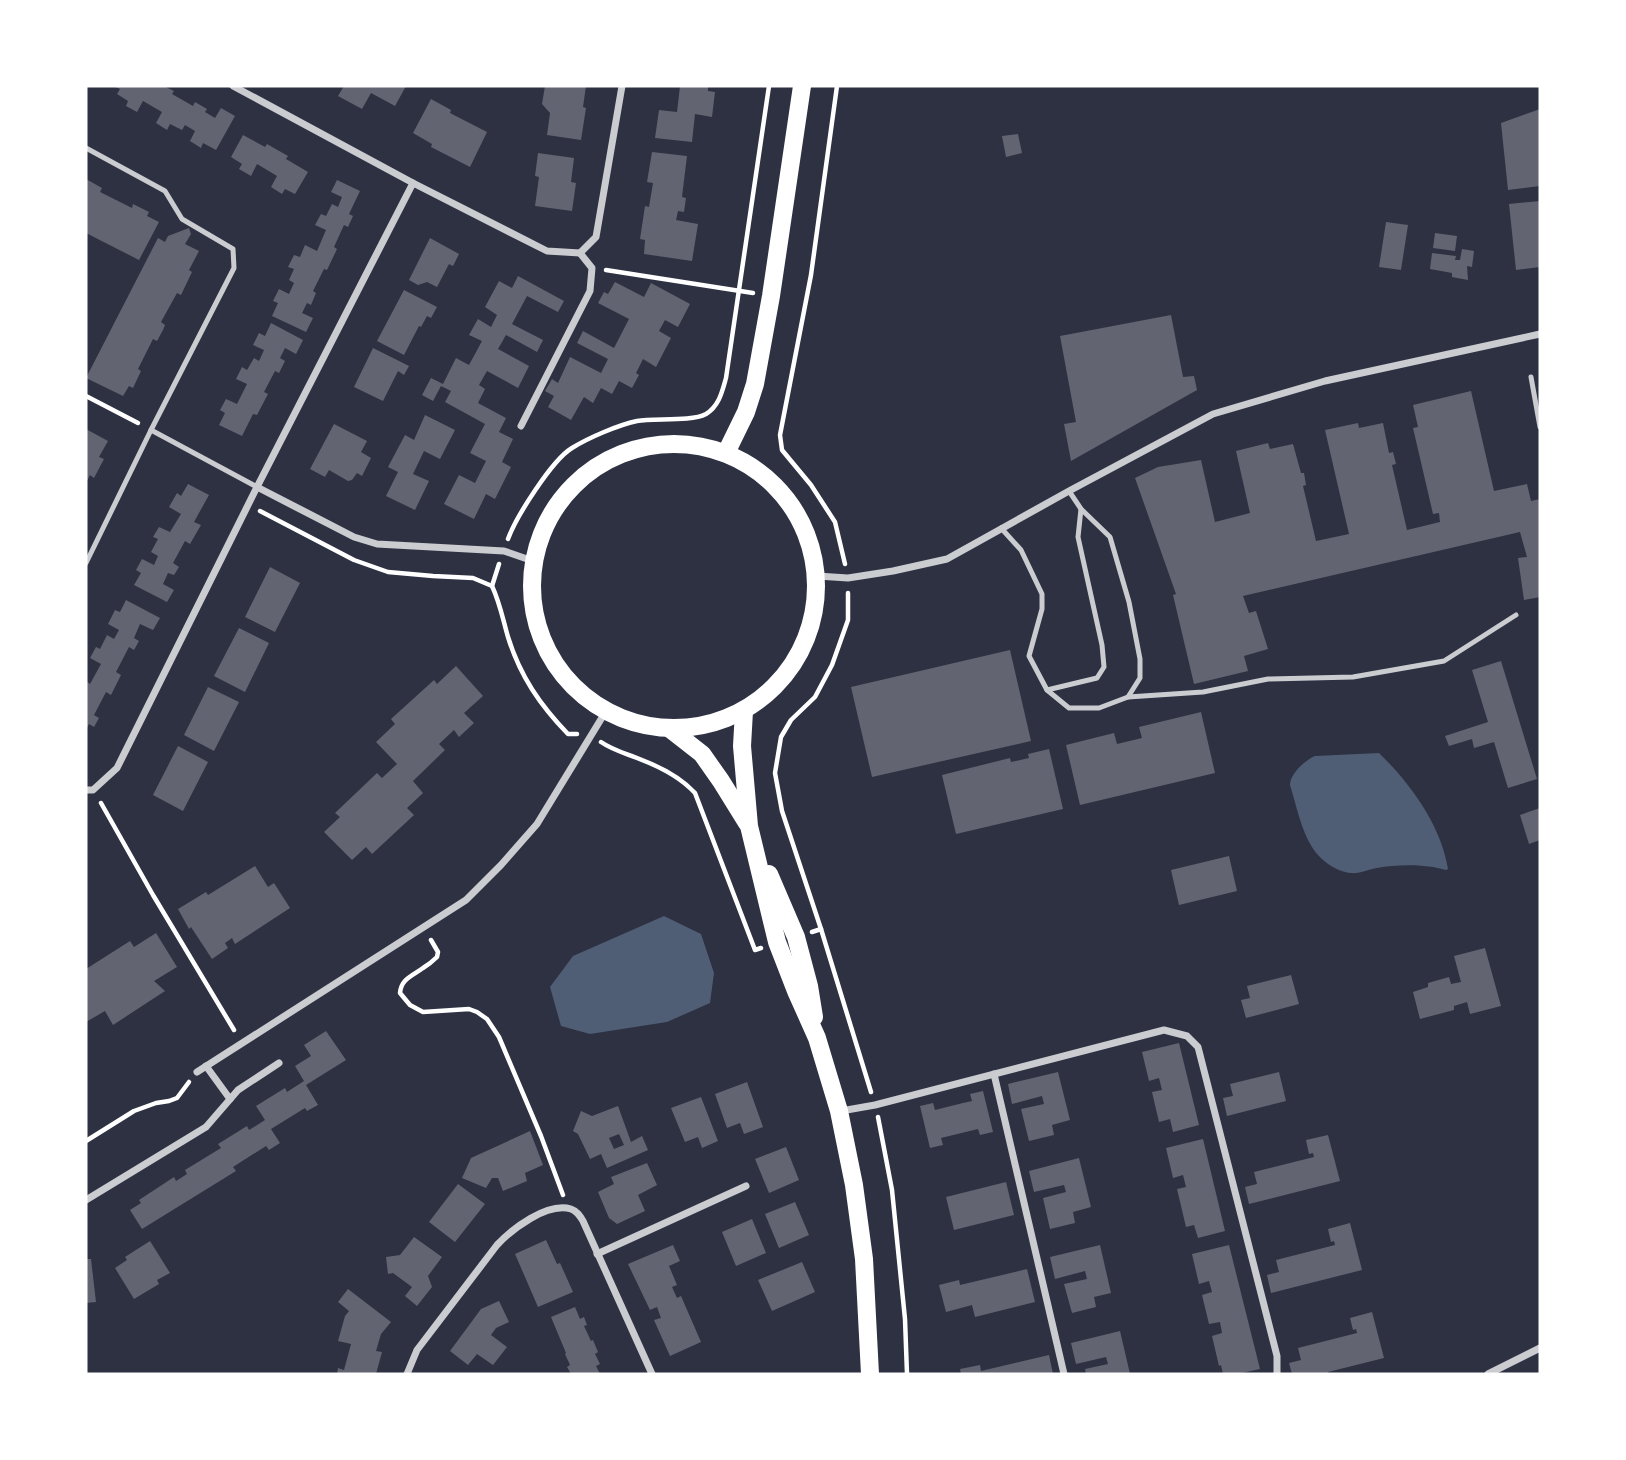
<svg xmlns="http://www.w3.org/2000/svg" width="1626" height="1460" viewBox="0 0 1626 1460" font-family="Overpass,sans-serif">
<rect width="100%" height="100%" fill="#2d3142"/>
<g fill="#4f5d75">
<path d="M1379,753c31,30 62,72 69,116l-2,1c-19,-6 -48,-6 -69,-2 -8,1 -17,6 -26,5 -15,-1 -32,-14 -39,-26 -11,-17 -16,-43 -22,-62 0,-11 15,-25 25,-29z"/>
<polygon points="664,916 701,934 714,973 710,1003 667,1022 590,1034 561,1026 550,987 573,956"/>
</g>
<g fill="#626471" fill-rule="evenodd">
<polygon points="113,86 164,86 174,91 172,94 193,106 195,102 207,109 205,112 215,118 221,108 235,116 216,150 203,143 201,148 190,141 195,131 185,125 182,130 170,124 167,130 156,123 162,112 143,101 137,112 126,106 128,101 117,94 120,89"/>
<polygon points="344,86 406,86 395,106 371,93 362,109 338,96"/>
<polygon points="545,86 586,86 583,107 586,108 581,140 547,135 550,113 542,104"/>
<polygon points="680,86 708,86 708,91 715,92 712,117 695,114 692,142 655,138 659,110 677,112"/>
<polygon points="431,99 451,110 450,113 487,132 470,167 431,147 432,144 413,133"/>
<polygon points="1540,109 1540,186 1508,190 1501,123"/>
<polygon points="1018,134 1022,153 1006,157 1002,136"/>
<polygon points="243,135 265,147 267,144 288,156 286,159 308,172 295,194 285,189 282,194 271,187 277,176 257,164 251,176 239,169 242,164 231,157"/>
<polygon points="652,152 687,156 682,197 686,198 684,212 678,211 676,220 698,224 692,261 644,254 645,240 640,239 645,206 649,207 653,183 647,182"/>
<polygon points="538,153 574,158 571,182 576,183 572,211 535,206 539,177 535,176"/>
<polygon points="86,179 102,188 100,192 132,208 133,204 149,212 147,216 159,222 139,260 86,233"/>
<polygon points="337,180 360,191 349,214 353,216 348,227 344,225 334,247 337,249 327,270 324,269 313,291 316,293 311,305 307,303 302,313 313,318 306,332 272,316 278,303 273,301 279,289 289,294 294,283 289,280 294,269 288,267 294,255 300,257 305,245 317,251 326,230 315,225 321,214 326,216 332,204 338,207 342,197 331,192"/>
<polygon points="1540,201 1540,267 1516,270 1509,204"/>
<polygon points="1386,222 1408,225 1401,270 1379,267"/>
<polygon points="189,228 191,234 185,244 199,251 189,270 192,272 181,295 177,293 161,322 165,325 163,330 157,341 153,339 138,369 141,371 133,388 129,386 123,396 86,378 158,238 165,242 168,236"/>
<polygon points="1435,233 1457,236 1455,251 1433,248"/>
<polygon points="430,238 459,254 453,266 449,264 437,287 427,282 418,285 409,280"/>
<polygon points="1462,249 1474,251 1472,267 1467,266 1468,280 1452,277 1452,273 1430,269 1432,253 1456,256 1455,260 1460,260"/>
<polygon points="518,276 564,301 558,312 527,296 512,324 543,340 537,352 506,335 498,349 529,366 518,388 487,371 479,385 485,389 478,403 506,418 499,432 513,439 502,462 511,467 495,499 486,494 474,519 444,504 459,475 475,483 486,461 470,453 485,424 445,402 451,391 441,386 433,401 422,395 431,378 443,384 456,358 469,365 482,341 469,335 478,319 491,327 497,315 485,307 499,281 512,288"/>
<polygon points="615,282 644,297 651,283 690,304 678,327 665,320 659,331 671,338 656,367 643,359 636,373 639,375 632,388 619,381 612,394 601,388 593,403 584,397 571,420 548,407 554,396 545,391 552,379 558,383 570,357 601,373 608,359 577,343 583,331 614,348 629,319 598,303 604,292 608,294"/>
<polygon points="404,290 437,307 431,318 427,316 421,327 419,326 404,355 377,341"/>
<polygon points="1171,315 1183,377 1194,376 1197,390 1071,461 1064,424 1076,422 1060,336"/>
<polygon points="271,323 303,340 296,354 285,348 280,358 285,361 279,373 275,371 264,392 268,394 257,415 253,414 242,436 219,425 225,413 220,410 226,399 237,404 247,384 236,379 242,367 247,370 254,358 259,361 264,350 253,345 259,333 265,336"/>
<polygon points="373,348 409,366 404,375 398,371 383,401 354,387"/>
<polygon points="1471,391 1494,491 1527,484 1531,501 1540,499 1540,597 1524,600 1518,558 1527,557 1520,532 1243,596 1249,613 1256,611 1268,649 1244,656 1248,671 1194,684 1173,595 1176,594 1135,478 1158,467 1201,460 1215,522 1250,513 1236,451 1268,443 1270,449 1293,444 1301,473 1304,473 1306,485 1303,486 1316,541 1349,534 1325,430 1358,423 1359,428 1383,423 1389,453 1393,452 1396,464 1392,465 1407,530 1440,522 1439,513 1433,514 1413,428 1418,427 1413,405"/>
<polygon points="425,415 455,430 440,459 424,451 413,474 429,481 415,510 386,496 398,472 388,467 405,435 414,440"/>
<polygon points="334,424 367,441 361,452 371,458 362,476 357,473 352,480 348,481 329,470 325,477 310,469"/>
<polygon points="86,429 108,441 99,457 104,459 94,478 90,475 86,483"/>
<polygon points="188,484 209,495 194,522 201,525 190,544 185,541 173,563 179,567 174,575 168,573 163,584 174,590 167,602 134,585 141,573 136,570 142,559 154,565 158,556 151,552 158,539 153,537 159,527 170,532 181,514 169,507 177,493 181,496"/>
<polygon points="270,567 300,583 275,632 245,617"/>
<polygon points="126,600 160,618 153,630 140,624 134,638 139,641 134,650 129,647 116,672 121,675 111,695 106,692 94,715 99,718 94,727 89,724 86,730 86,681 90,684 101,664 90,658 96,647 100,649 107,635 114,639 119,630 108,624 115,610 120,612"/>
<polygon points="239,628 269,643 245,692 214,676"/>
<polygon points="1010,650 1031,741 872,777 851,687"/>
<polygon points="1501,661 1537,779 1508,788 1494,742 1474,748 1472,739 1449,746 1445,736 1488,722 1472,670"/>
<polygon points="456,666 483,696 464,713 474,723 459,737 454,730 439,744 445,750 413,781 423,793 407,808 414,815 372,854 366,847 352,860 324,832 340,817 335,813 377,773 382,778 397,764 376,742 395,724 391,719 434,680 437,684"/>
<polygon points="208,687 239,702 214,751 184,735"/>
<polygon points="1201,712 1215,773 1080,805 1066,745 1114,733 1117,744 1142,738 1139,727"/>
<polygon points="178,746 208,762 183,811 153,795"/>
<polygon points="1049,749 1063,809 956,834 942,775 1010,758 1011,762 1029,758 1028,754"/>
<polygon points="1540,808 1540,840 1529,844 1520,815"/>
<polygon points="1229,856 1237,891 1179,905 1171,870"/>
<polygon points="255,866 268,887 274,883 290,908 235,944 232,938 225,943 228,948 212,959 191,927 189,929 178,909 206,892 208,895"/>
<polygon points="156,933 177,967 154,981 165,991 113,1025 105,1011 86,1022 86,969 130,941 134,947"/>
<polygon points="1485,948 1501,1006 1470,1014 1467,1002 1454,1006 1454,1010 1420,1019 1413,992 1428,987 1428,983 1449,977 1451,984 1461,982 1454,956"/>
<polygon points="1291,975 1299,1004 1246,1018 1241,1000 1250,998 1247,986"/>
<polygon points="326,1031 346,1060 306,1085 318,1105 307,1111 305,1108 271,1129 280,1143 269,1150 266,1146 233,1167 236,1171 142,1229 130,1210 141,1203 139,1200 174,1177 176,1181 187,1174 185,1170 221,1148 218,1144 247,1126 249,1130 265,1120 256,1106 285,1088 287,1092 304,1081 295,1066 311,1056 304,1045"/>
<polygon points="1179,1043 1199,1125 1173,1132 1170,1119 1159,1122 1152,1092 1162,1090 1159,1078 1149,1081 1142,1052"/>
<polygon points="1058,1072 1070,1120 1052,1125 1054,1135 1029,1141 1021,1109 1044,1104 1042,1096 1012,1104 1008,1084"/>
<polygon points="1279,1072 1286,1101 1227,1116 1223,1098 1233,1096 1230,1084"/>
<polygon points="747,1082 763,1127 744,1134 740,1123 727,1128 715,1094"/>
<polygon points="983,1091 993,1132 980,1135 978,1129 941,1138 943,1145 930,1148 920,1106 933,1103 935,1110 963,1103 972,1101 970,1094"/>
<polygon points="701,1097 718,1141 702,1148 698,1137 685,1142 671,1108"/>
<path d="M618,1106l13,36 11,-6 6,14 -41,18 -6,-14 -11,5 -12,-25 -5,-3 8,-20 11,5zM619,1134l5,11 -10,4 -5,-11z"/>
<polygon points="530,1131 543,1165 525,1173 527,1181 503,1191 498,1178 492,1178 486,1188 462,1178 471,1158"/>
<polygon points="1328,1135 1340,1181 1249,1204 1245,1187 1257,1184 1254,1172 1314,1157 1313,1153 1309,1154 1306,1140"/>
<polygon points="1203,1139 1225,1231 1198,1238 1194,1225 1186,1227 1177,1189 1186,1187 1183,1175 1173,1178 1166,1148"/>
<polygon points="786,1147 799,1180 769,1193 755,1159"/>
<polygon points="1079,1158 1091,1207 1073,1212 1075,1223 1050,1229 1043,1198 1066,1192 1064,1185 1034,1192 1029,1171"/>
<polygon points="647,1163 657,1185 638,1195 645,1211 617,1224 609,1218 598,1192 614,1184 611,1177"/>
<polygon points="1006,1182 1014,1215 954,1230 946,1197"/>
<polygon points="458,1184 485,1204 455,1242 429,1222"/>
<polygon points="795,1202 809,1235 779,1248 765,1214"/>
<polygon points="752,1219 766,1253 736,1266 722,1232"/>
<polygon points="1350,1223 1362,1270 1271,1293 1267,1275 1279,1272 1276,1260 1335,1245 1334,1241 1331,1242 1328,1229"/>
<polygon points="414,1237 442,1257 428,1276 432,1287 417,1306 405,1296 412,1287 393,1273 388,1274 386,1257 400,1255"/>
<polygon points="546,1240 557,1264 560,1263 573,1292 538,1307 515,1254"/>
<polygon points="150,1241 170,1273 157,1280 159,1284 134,1299 115,1268 127,1260 125,1257"/>
<polygon points="673,1245 680,1261 669,1266 677,1285 672,1287 677,1298 681,1296 701,1342 670,1356 654,1320 661,1318 657,1307 650,1310 628,1264"/>
<polygon points="1100,1245 1111,1293 1094,1297 1096,1307 1072,1313 1064,1284 1087,1279 1085,1271 1055,1279 1050,1257"/>
<polygon points="1229,1245 1260,1369 1237,1374 1223,1374 1221,1365 1219,1366 1212,1336 1222,1333 1220,1322 1209,1324 1202,1295 1212,1292 1209,1281 1199,1284 1192,1254"/>
<polygon points="86,1259 91,1259 96,1302 86,1303"/>
<polygon points="802,1262 815,1292 772,1311 758,1280"/>
<polygon points="1027,1269 1035,1302 975,1317 972,1305 946,1312 939,1285 959,1280 960,1285"/>
<polygon points="348,1289 391,1322 381,1334 376,1351 382,1352 376,1374 337,1374 338,1368 344,1370 351,1344 338,1341 345,1316 349,1311 338,1302"/>
<polygon points="499,1301 509,1322 496,1328 491,1335 507,1347 493,1365 477,1354 468,1365 450,1351 481,1309"/>
<polygon points="575,1307 580,1319 584,1317 587,1325 584,1326 591,1341 593,1340 598,1352 595,1354 600,1364 596,1366 600,1374 571,1374 567,1367 570,1365 565,1354 566,1353 551,1317"/>
<polygon points="1372,1312 1384,1358 1328,1372 1328,1374 1292,1374 1289,1363 1301,1360 1298,1348 1357,1333 1356,1329 1353,1330 1350,1318"/>
<polygon points="1120,1331 1130,1374 1086,1374 1085,1369 1108,1364 1106,1357 1076,1364 1071,1343"/>
<polygon points="1049,1355 1053,1374 961,1374 960,1369 980,1365 981,1371"/>
</g>
<g fill="none" stroke-linecap="round" stroke-linejoin="round">
<g stroke="#fff" stroke-width="4.5">
<polyline points="837,86 811,275 780,435 782,450 811,485 835,522 845,564"/>
<polyline points="606,270 753,293"/>
<polyline points="86,396 138,423"/>
<polyline points="260,511 354,560 388,572 433,576 473,578 492,586"/>
<path d="M508,539c8,-22 44,-79 64,-91 16,-10 46,-23 65,-27 18,-3 54,1 69,-7 13,-8 16,-22 20,-36l43,-292"/>
<path d="M499,564l-7,22c8,17 11,34 16,51 12,39 32,68 60,97h9"/>
<path d="M601,742c13,9 27,12 41,18 18,7 40,19 53,33l60,157 6,-2"/>
<polyline points="101,803 153,895 234,1030"/>
<polyline points="821,929 782,811 775,773 781,737 791,720 815,697 832,665 848,620 848,593"/>
<polyline points="812,932 821,929 871,1092"/>
<path d="M431,940l7,12 -1,5c-4,4 -9,8 -14,11 -11,8 -22,11 -23,25l10,12 13,7 46,-3 8,3 10,7 12,18 42,99 22,59"/>
<polyline points="878,1117 892,1190 905,1319 907,1374"/>
<polyline points="86,1141 134,1111 156,1103 169,1101 177,1098 189,1082"/>
</g>
<g stroke="#caccd0" stroke-width="5">
<polyline points="86,148 165,191 182,219 233,249 234,268 151,430"/>
<polyline points="1531,377 1540,427"/>
<polyline points="1001,528 1021,550 1042,594 1042,609 1029,656 1047,690 1069,708 1099,708 1128,697 1140,678 1140,659 1129,602 1110,537 1081,509 1069,491"/>
<polyline points="86,563 151,430 257,487"/>
<polyline points="1047,690 1097,678 1104,667 1102,645 1078,537 1081,509"/>
<polyline points="1128,697 1203,692 1268,679 1353,677 1444,661 1516,615"/>
</g>
<g stroke="#caccd0" stroke-width="7">
<polyline points="413,183 547,251 580,253 596,237 622,86"/>
<polyline points="521,426 590,291 592,268 580,253"/>
<polyline points="257,487 354,537 377,544 504,551 533,561"/>
<polyline points="817,576 848,578 893,571 947,559 1069,491 1213,414 1325,381 1540,334"/>
<polyline points="86,790 93,790 117,768 257,487 413,183 233,86"/>
<polyline points="206,1066 230,1099"/>
<polyline points="197,1072 466,900 501,865 537,824 606,711"/>
<polyline points="994,1074 1064,1374"/>
<polyline points="841,1111 875,1105 1164,1030 1187,1036 1198,1047 1277,1356 1277,1374"/>
<polyline points="86,1200 206,1127 238,1090 279,1063"/>
<polyline points="597,1254 746,1186"/>
<path d="M407,1374l10,-24 80,-105c15,-16 50,-43 74,-36 6,2 9,7 12,12l69,153"/>
<polyline points="1488,1374 1540,1348"/>
</g>
<g stroke="#fff" stroke-width="18">
<circle cx="674" cy="586" r="142"/>
<polyline points="726,453 746,412 755,384 771,296 802,86"/>
<polyline points="744,711 742,746 749,826 777,942 796,991 817,1038 839,1111 854,1185 864,1259 870,1374"/>
<polyline points="670,729 702,754 721,781 747,823"/>
<polyline points="769,874 796,937 809,986 814,1017"/>
</g>
</g>
<rect width="1626" height="1460" fill="none" stroke="#ffffff" stroke-width="175"/>
</svg>
